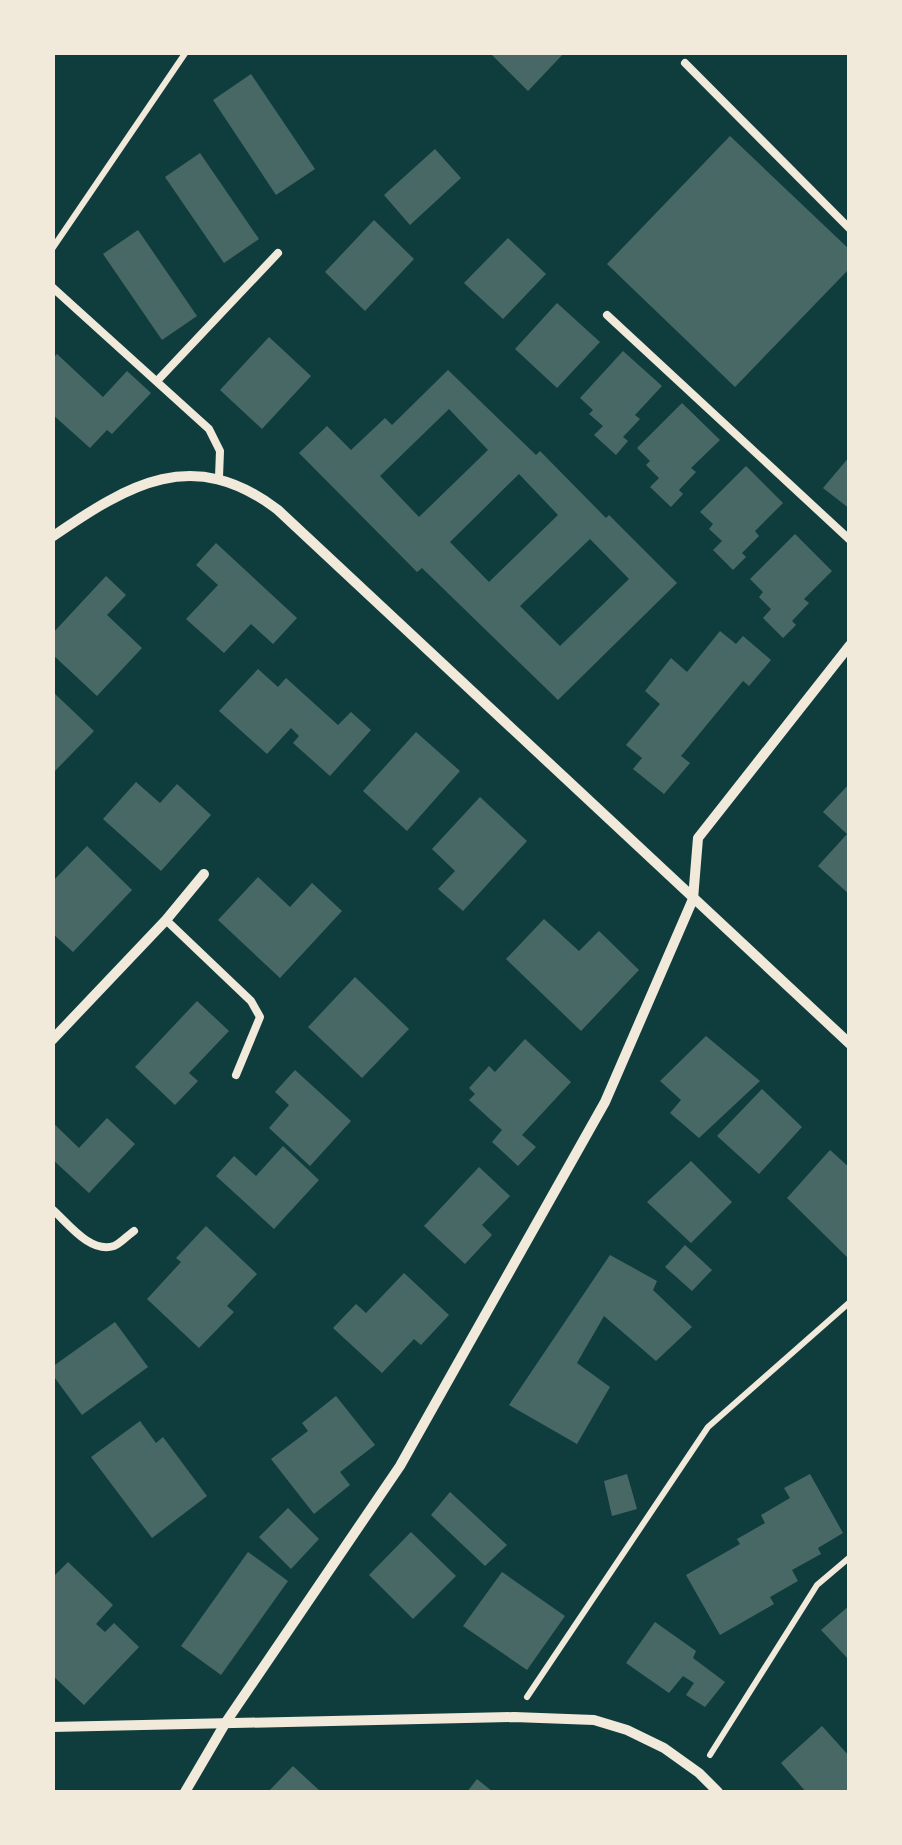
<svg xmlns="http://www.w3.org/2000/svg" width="902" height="1845" viewBox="0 0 902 1845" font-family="'Nunito Sans',sans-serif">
<rect width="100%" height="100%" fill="#0f3d3e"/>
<g fill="#486865" fill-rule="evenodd">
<polygon points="489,52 565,52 528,91"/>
<polygon points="251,74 315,169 276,195 213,100"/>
<polygon points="730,136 850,250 850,268 735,387 607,264"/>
<polygon points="435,149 461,178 410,225 384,195"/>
<polygon points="200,153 259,239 224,263 165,177"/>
<polygon points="374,220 414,259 365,311 325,272"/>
<polygon points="138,230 197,316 162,340 103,254"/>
<polygon points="508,238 546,274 503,319 464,283"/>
<polygon points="557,303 600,342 557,388 515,349"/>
<polygon points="269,337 311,376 262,429 220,390"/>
<polygon points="623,351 662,386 635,415 640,419 623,437 628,441 616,455 594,435 603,426 589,414 593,410 580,398"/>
<polygon points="57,354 103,397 127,371 151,393 112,434 107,430 90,448 52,414 52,359"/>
<path d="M448,370l88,85 4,-4 66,67 3,-3 68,68 -119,117 -136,-132 -5,4 -118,-119 28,-27 24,24 34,-32 7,7zM449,409l39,41 -69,67 -39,-41zM519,474l39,41 -69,67 -39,-40zM590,539l39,40 -69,67 -40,-40z"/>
<polygon points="682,403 720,440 691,468 696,472 679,490 683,494 671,507 650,487 659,478 646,465 650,461 637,448"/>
<polygon points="850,456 850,509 823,488"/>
<polygon points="746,466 783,503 755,531 759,536 742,553 746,557 733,570 713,550 722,541 709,529 713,524 700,512"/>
<polygon points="795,534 832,571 804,599 809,603 792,621 796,625 783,638 763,618 771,609 759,597 763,592 750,579"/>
<polygon points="216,543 297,618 273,644 251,624 224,653 186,619 218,585 196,565"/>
<polygon points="106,576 126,595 107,615 142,648 97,696 52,654 52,634"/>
<polygon points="720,631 736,644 743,636 771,660 749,686 743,681 681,756 690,763 664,794 633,769 642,758 626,745 660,704 645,691 671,658 687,672"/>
<polygon points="258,669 278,687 286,678 338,725 351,712 371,730 330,776 293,743 299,736 291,728 267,754 219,711"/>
<polygon points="52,691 94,731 52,774"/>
<polygon points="416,732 460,771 407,831 363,791"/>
<polygon points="136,782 160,803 177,784 211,815 161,871 103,819"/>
<polygon points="850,783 850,895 818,866 847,834 823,812"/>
<polygon points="480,797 527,841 463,911 438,889 455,871 432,849"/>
<polygon points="87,846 132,890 73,952 52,933 52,882"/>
<polygon points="258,877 290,907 312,883 342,911 280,978 218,920"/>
<polygon points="544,919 579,951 599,931 639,970 581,1031 506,959"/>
<polygon points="355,977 409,1029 362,1078 308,1027"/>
<polygon points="197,1001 229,1031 189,1073 198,1081 175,1105 135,1067"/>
<polygon points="706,1036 760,1081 699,1138 670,1113 681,1100 660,1081"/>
<polygon points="525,1039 571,1082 522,1135 536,1147 518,1166 492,1142 502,1130 469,1100 475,1094 469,1088 489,1066 495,1072"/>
<polygon points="295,1070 351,1121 310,1166 269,1128 289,1105 275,1092"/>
<polygon points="762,1089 802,1127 759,1174 717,1136"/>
<polygon points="107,1118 135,1144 89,1193 52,1159 52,1122 79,1148"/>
<polygon points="283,1146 319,1180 274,1229 216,1176 234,1156 256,1176"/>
<polygon points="830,1150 850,1168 850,1260 787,1198"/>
<polygon points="691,1161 732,1202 691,1243 647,1202"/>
<polygon points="479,1167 510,1196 482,1225 492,1235 465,1264 424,1226"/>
<polygon points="206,1226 257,1274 227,1306 234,1312 199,1348 147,1299 181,1262 176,1258"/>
<polygon points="685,1245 712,1270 692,1291 665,1267"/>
<polygon points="610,1255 657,1281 653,1290 692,1327 656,1361 604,1316 577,1363 610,1387 577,1444 509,1405"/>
<polygon points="404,1273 449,1315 421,1345 414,1339 382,1373 333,1328 356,1304 366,1313"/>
<polygon points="115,1322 148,1367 82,1415 52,1374 52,1367"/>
<polygon points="336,1396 375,1445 340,1472 350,1485 314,1514 271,1459 308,1431 302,1423"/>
<polygon points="140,1421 156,1443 163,1437 207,1496 152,1538 91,1457"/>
<polygon points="627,1474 637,1509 612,1516 604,1481"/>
<polygon points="810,1474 843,1533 818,1548 821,1554 792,1570 798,1581 770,1597 774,1604 720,1635 686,1575 740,1544 737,1539 765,1523 761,1515 790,1498 784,1488"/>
<polygon points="450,1492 507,1545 485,1566 431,1515"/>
<polygon points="288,1508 319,1539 291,1569 259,1537"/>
<polygon points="411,1532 456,1576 413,1619 369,1575"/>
<polygon points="248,1552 288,1581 221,1675 181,1646"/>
<polygon points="68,1562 113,1605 96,1624 105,1632 114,1623 139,1647 84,1705 52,1675 52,1578"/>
<polygon points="502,1572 565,1616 527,1670 463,1626"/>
<polygon points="850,1605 850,1661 821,1630"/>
<polygon points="655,1622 696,1651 693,1658 725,1682 705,1707 686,1695 694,1683 683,1676 669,1693 626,1663"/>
<polygon points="822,1726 850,1757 850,1792 806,1792 781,1763"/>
<polygon points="293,1766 321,1792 268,1792"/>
<polygon points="477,1779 493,1792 467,1792"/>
</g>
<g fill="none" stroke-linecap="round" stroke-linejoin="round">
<g stroke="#f1e9da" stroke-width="6">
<polyline points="52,249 186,52"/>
<polyline points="527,1697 708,1427 850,1302"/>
<polyline points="710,1755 817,1585 850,1557"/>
</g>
<g stroke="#f1e9da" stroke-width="8">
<polyline points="685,63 850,229"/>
<polyline points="52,287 209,429 220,451 219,477"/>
<polyline points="607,315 850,540"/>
<polyline points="157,381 278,253"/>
<polyline points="166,920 251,1001 260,1017 236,1075"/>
<path d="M52,1209c15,13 38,45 62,37 6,-2 14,-11 20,-15"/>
</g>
<g stroke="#f1e9da" stroke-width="10">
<path d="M52,537c77,-53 141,-92 226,-27l572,534"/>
<polyline points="52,1040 166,920 204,874"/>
<polyline points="52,1727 514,1717 594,1720 627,1730 664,1748 699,1773 718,1792"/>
<polyline points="185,1792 226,1722 400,1466 605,1102 693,899 698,838 850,645"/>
</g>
</g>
<rect width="902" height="1845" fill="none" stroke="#f1e9da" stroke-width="110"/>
</svg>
